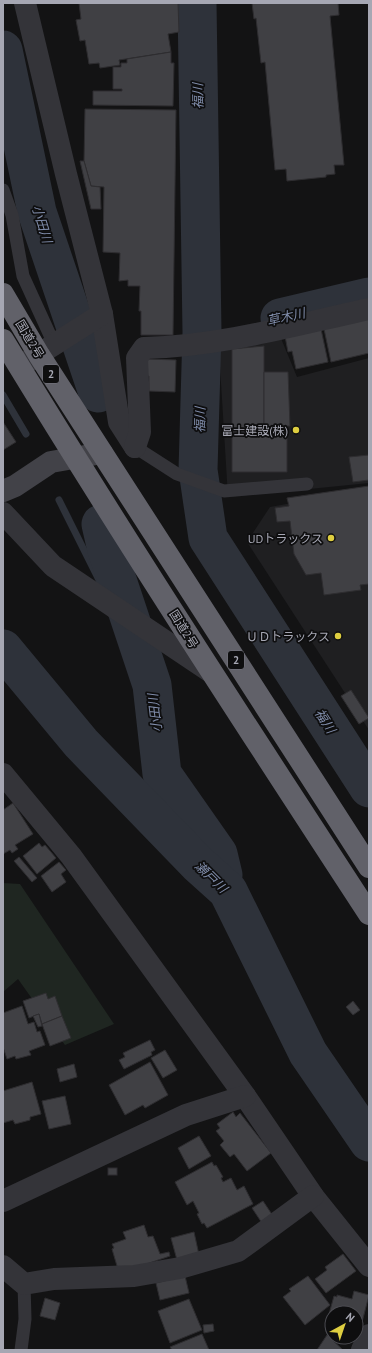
<svg xmlns="http://www.w3.org/2000/svg" width="372" height="1353" viewBox="0 0 372 1353" font-family="'PT Sans','Noto Sans JP',sans-serif">
<rect width="100%" height="100%" fill="#131314"/>
<g fill="#1f1f21">
<polygon points="280,336 297,377 369,358 369,483 228,497 219,350"/>
<polygon points="369,489 369,730 247,542 270,507"/>
</g>
<polygon fill="#1f2621" points="3,883 20,884 114,1024 65,1045 18,979 3,992"/>
<g fill="none" stroke-linecap="round" stroke-linejoin="round">
<g stroke="#2e323a" stroke-width="7">
<polyline points="3,395 26,434"/>
<polyline points="59,500 105,592"/>
<polyline points="120,619 146,668"/>
</g>
<g stroke="#2e323a" stroke-width="39">
<polyline points="197,3 202,332 198,470 208,538 369,788"/>
<polyline points="3,50 37,212 98,393"/>
<polyline points="280,318 369,297"/>
<polyline points="101,524 107,550 152,685 162,774 218,854 223,875"/>
<polyline points="3,649 81,743 198,864 228,891 308,1053 369,1142"/>
</g>
</g>
<g fill="#404044" stroke="#2e2d30">
<polygon points="79,3 178,3 179,32 168,34 171,52 119,60 120,65 100,68 99,63 89,64 85,40 80,41 76,20 81,19"/>
<polygon points="252,3 338,3 339,15 330,16 344,165 334,165 335,174 326,175 326,177 287,181 286,169 275,170 265,62 261,63 256,18 254,19"/>
<polygon points="171,52 171,63 174,63 173,106 93,105 93,91 122,91 122,89 113,89 113,67 121,67 121,63 127,63 127,59"/>
<polygon points="85,109 176,110 173,335 141,335 141,311 139,311 140,286 128,286 128,280 119,281 120,253 103,252 104,187 91,186 84,161"/>
<polygon points="80,161 84,161 91,186 100,187 101,209 91,209"/>
<polygon points="369,318 369,353 331,362 324,329"/>
<polygon points="321,329 328,362 296,369 292,351 288,352 285,336"/>
<polygon points="264,346 264,433 232,433 232,349"/>
<polygon points="147,359 176,360 175,392 149,391 149,376 147,376"/>
<polygon points="264,372 288,372 290,426 270,426 269,433 264,433"/>
<polygon points="3,422 16,442 3,450"/>
<polygon points="270,426 287,426 287,472 232,472 232,433 269,433"/>
<polygon points="369,455 369,480 353,482 349,457"/>
<polygon points="369,486 369,584 360,585 361,590 324,595 321,573 306,575 294,554 290,521 277,522 275,508 289,506 287,498"/>
<polygon points="351,690 369,718 359,724 341,696"/>
<polygon points="13,803 33,834 15,845 18,849 12,853 10,850 3,854 3,810"/>
<polygon points="39,843 42,847 45,845 56,858 37,874 23,856"/>
<polygon points="19,857 37,878 32,882 14,861"/>
<polygon points="59,862 66,870 61,874 66,882 52,892 41,876"/>
<polygon points="46,993 48,999 55,996 62,1016 42,1024 39,1014 29,1018 23,1001"/>
<polygon points="353,1001 360,1010 353,1015 346,1007"/>
<polygon points="22,1006 28,1024 34,1022 37,1032 40,1031 45,1045 29,1051 31,1055 16,1059 15,1056 7,1059 3,1047 3,1013"/>
<polygon points="39,1014 42,1026 38,1027 33,1016"/>
<polygon points="62,1016 71,1038 50,1046 42,1024"/>
<polygon points="150,1040 155,1050 151,1052 152,1055 124,1069 119,1060 125,1057 123,1053"/>
<polygon points="165,1050 177,1070 163,1078 151,1058"/>
<polygon points="150,1062 168,1095 145,1108 143,1105 125,1115 109,1085"/>
<polygon points="74,1064 77,1077 60,1082 57,1069"/>
<polygon points="32,1082 41,1114 30,1117 30,1120 15,1124 13,1120 3,1123 3,1091"/>
<polygon points="65,1096 71,1124 49,1129 42,1101"/>
<polygon points="233,1112 236,1117 240,1113 271,1153 247,1171 234,1154 230,1157 220,1145 224,1141 216,1131 220,1128 217,1124"/>
<polygon points="199,1136 211,1156 189,1169 178,1148"/>
<polygon points="212,1162 214,1166 216,1165 223,1177 221,1178 223,1182 231,1178 237,1190 244,1186 253,1204 207,1228 204,1223 202,1224 197,1214 199,1213 193,1201 187,1205 175,1182"/>
<rect x="108" y="1168" width="9" height="7"/>
<polygon points="263,1201 273,1216 262,1223 252,1208"/>
<polygon points="144,1225 148,1237 153,1236 160,1254 169,1252 170,1256 117,1274 115,1267 117,1266 112,1249 114,1248 112,1244 126,1239 123,1232"/>
<polygon points="194,1232 199,1255 177,1260 171,1238"/>
<polygon points="343,1254 356,1271 326,1293 315,1279 327,1270 325,1267"/>
<polygon points="185,1276 189,1293 160,1300 156,1283"/>
<polygon points="308,1276 330,1305 305,1325 283,1297 291,1291 289,1289"/>
<polygon points="354,1291 369,1295 359,1334 356,1333 356,1313 332,1313 332,1326 326,1325 334,1296 337,1297 337,1295 352,1299"/>
<polygon points="45,1298 60,1303 55,1320 40,1316"/>
<polygon points="189,1299 202,1330 170,1343 158,1311"/>
<polygon points="213,1324 214,1331 204,1333 203,1325"/>
<polygon points="202,1334 209,1350 172,1350 170,1347"/>
<polygon points="327,1335 343,1350 317,1350"/>
</g>
<g fill="none" stroke-linecap="round" stroke-linejoin="round">
<g stroke="#343439" stroke-width="13">
<polyline points="3,190 12,215 23,276 54,344"/>
<polyline points="135,447 177,474 224,491 307,484"/>
<polyline points="21,1350 25,1319 24,1284"/>
</g>
<g stroke="#343439" stroke-width="22">
<polyline points="102,314 119,422 135,447"/>
<polyline points="22,365 102,314 66,174 25,3"/>
<path d="M135,447l5,-15 -3,-74 7,-10c77,-2 151,-23 225,-39"/>
<polyline points="3,513 53,566 211,672"/>
<polyline points="3,774 71,856 245,1096 313,1196 369,1266"/>
<polyline points="3,1201 186,1115 245,1096"/>
<polyline points="3,1266 24,1284 54,1279 134,1276 180,1268 238,1251 313,1196"/>
<polyline points="362,1350 369,1335"/>
</g>
<polyline stroke="#424248" stroke-width="22" points="3,491 15,486 51,462 102,453"/>
<g stroke="#616169" stroke-width="22">
<polyline points="3,294 39,355 369,867"/>
<path d="M3,340c118,194 242,384 366,574"/>
</g>
</g>
<g fill="#dece40" stroke="#0e0e0f" stroke-width="1.5">
<circle cx="296" cy="430" r="4"/>
<circle cx="331" cy="538" r="4"/>
<circle cx="338" cy="636" r="4"/>
</g>
<g text-anchor="middle" dominant-baseline="central" stroke-width="3.5" stroke-linejoin="round" paint-order="stroke">
<g fill="#0e0e0f" stroke="#787982" stroke-width="1">
<rect x="43" y="365" width="16" height="18" rx="3"/>
<rect x="228" y="651" width="16" height="18" rx="3"/>
</g>
<g font-size="11" font-weight="bold" fill="#a6a7b3">
<text x="51" y="374">2</text>
<text x="236" y="660">2</text>
</g>
<g font-size="12" fill="#a6a7b3" stroke="#0e0e0f">
<text transform="translate(30 339) rotate(59)">国道2号</text>
<text transform="translate(184 629) rotate(58)">国道2号</text>
</g>
<g font-size="12" fill="#a6a7b3" stroke="#0e0e0f" text-anchor="end">
<text x="288" y="430">富士建設(株)</text>
<text x="323" y="538">UDトラックス</text>
<text x="330" y="636">ＵＤトラックス</text>
</g>
<g font-size="13" font-style="italic" fill="#808dab" stroke="#0e0e0f">
<text transform="translate(198 96) rotate(-91)">福川</text>
<text transform="translate(42 224) rotate(73)">小田川</text>
<text transform="translate(286 317) rotate(-13)">草木川</text>
<text transform="translate(200 420) rotate(-89)">福川</text>
<text transform="translate(155 713) rotate(-97)">小田川</text>
<text transform="translate(325 721) rotate(57)">福川</text>
<text transform="translate(211 877) rotate(44)">瀬戸川</text>
</g>
</g>
<rect width="372" height="1353" fill="none" stroke="#a6a7b3" stroke-width="8"/>
<g transform="translate(344 1325) rotate(40)"><circle r="19" fill="#0e0e0f" stroke="#4b4b51"/>
<path d="M0-3L7 15L0 10L-7 15Z" fill="#dece40"/>
<text y="-6" font-size="11" font-weight="bold" text-anchor="middle" fill="#a6a7b3">N</text>
</g>
</svg>
